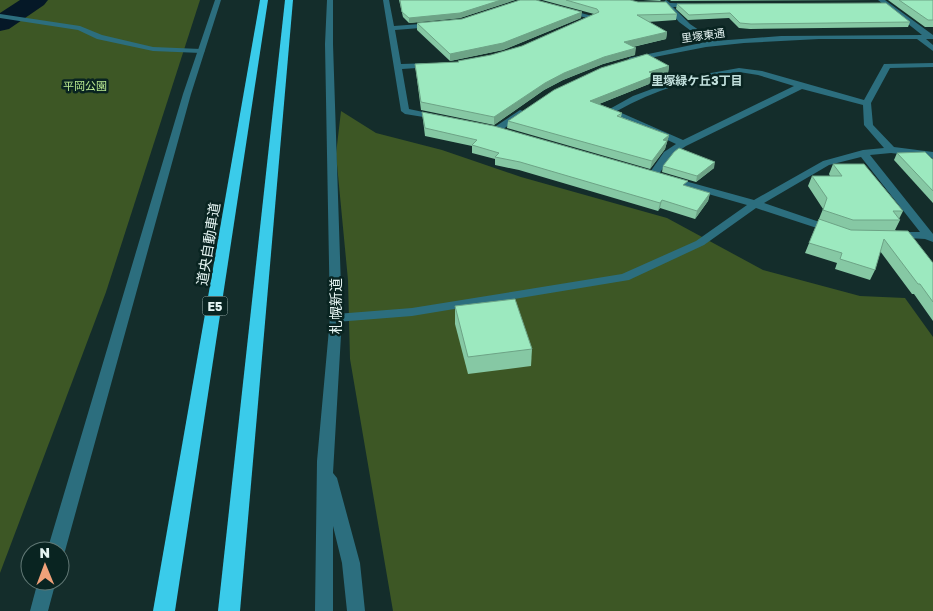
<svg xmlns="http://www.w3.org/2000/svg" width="933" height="611" viewBox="0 0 933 611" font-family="'Golos Text','Noto Sans JP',sans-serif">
<rect width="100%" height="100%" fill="#142d2b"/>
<g fill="#3d5725">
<polygon points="0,0 200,0 106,292 0,573"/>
<polygon points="341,111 376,133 442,150 521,177 667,218 763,270 860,296 905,298 933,337 933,611 393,611 350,359 348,280 336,154"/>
</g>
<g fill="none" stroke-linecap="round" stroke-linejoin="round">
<polygon fill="#051827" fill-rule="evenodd" points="20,0 48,0 44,5 9,29 0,31 0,13"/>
<g fill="#2c6e7e" fill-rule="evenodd">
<polygon points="383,0 389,0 394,26 433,23 437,25 433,27 395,30 401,64 432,63 436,65 432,67 402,69 409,109 442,116 442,120 405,114 401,111"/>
<polygon points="666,0 670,3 696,4 696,6 694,7 673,7 690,24 715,41 781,36 922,35 878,0 885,0 933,35 933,39 926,39 933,45 933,51 917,39 819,39 744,43 706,47 629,62 629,58 706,42 679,22 666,7 654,7 651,5 663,3"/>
<polygon points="566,9 596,17 597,18 587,23 583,23 583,21 587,18 564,12 564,10"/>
<polygon points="0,14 80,26 102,35 153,47 201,49 205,51 201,53 153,51 97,39 78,30 0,18"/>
<path d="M933,63v4l-43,1 -19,35 2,22 21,22 39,5v6l-42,-5 -21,2 63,79v8l-8,-3 -34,-2 -2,-2 6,-3h25l-59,-75 -32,8 -65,38 73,25 2,2 -2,2h-8l-73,-24 -52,37 -75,35 -217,36 -76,6 -6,-4 6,-4 76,-6 210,-34 74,-33 51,-36 -81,-23v-4h8l80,22 69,-39 40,-11 21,-2 -20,-23 -1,-20 -61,-16 -116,57 -15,10 -14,21 -4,1 -5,-3 16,-23 12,-8 -70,-33 27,-15 27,-10 45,-12 34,-6 23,3 102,29 20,-36zM739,72l19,3 36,11 -111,54 -66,-29c37,-21 80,-34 122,-39z"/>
<polygon points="520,110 523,111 523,115 499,132 493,132 493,128"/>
</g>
<g fill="#2c6e7e" fill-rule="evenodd">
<polygon points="215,0 221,0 191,94 65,551 60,557 60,551 47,551 183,94"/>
<polygon points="327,0 333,0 333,44 342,318 333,473 337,478 360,563 365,611 347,611 342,563 333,526 333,611 315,611 317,461 330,318 325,44"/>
<polygon points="38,581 56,581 48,611 30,611"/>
</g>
<g fill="#3acbea" fill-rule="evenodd">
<polygon points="260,0 268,0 175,611 153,611"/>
<polygon points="285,0 293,0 240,611 218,611"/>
</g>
</g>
<g fill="#86c8a4">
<polygon points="399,0 515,0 460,18 409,23 403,17"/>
<polygon points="542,0 630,0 677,14 676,20 648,22 667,32 666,39 633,47 635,55 603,64 563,80 544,90 494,125 421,110 415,64 458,62 458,61 491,55 522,46 594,14"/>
<polygon points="643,0 661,0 660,1"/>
<polygon points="670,0 876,0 671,1"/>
<polygon points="888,0 933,0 933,27 925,27"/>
<polygon points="677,4 910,22 908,27 750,29 739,28 729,18 688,20 676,9"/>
<polygon points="581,18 503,50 450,61 417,30 417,23"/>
<polygon points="669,66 668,73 655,76 654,82 599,104 622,113 621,117 669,135 665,149 650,169 507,128 508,121"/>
<polygon points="422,112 710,193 708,201 695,219 660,208 658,211 519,170 495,165 495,159 472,153 472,146 425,136"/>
<polygon points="897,153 933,159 933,203 894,160"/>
<polygon points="833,164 903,211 899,219 900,220 895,230 933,263 933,321 914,294 912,294 880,251 875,270 870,280 835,269 837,263 805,253 823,209 808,186 812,176 830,176 829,174"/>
<polygon points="663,166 714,168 696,182 662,172"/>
<polygon points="455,306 532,349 531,366 468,374 455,324"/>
</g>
<g fill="#6da386">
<polygon points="501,0 515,0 460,18 409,23 409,18"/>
<polygon points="582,12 581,18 503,50 450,61 450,54"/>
<polygon points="667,32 666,39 623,49 624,42"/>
<polygon points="636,48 635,55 603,64 563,80 544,90 494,125 494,117 545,83 564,73 604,57"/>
<polygon points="669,66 668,73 655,76 654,82 589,108 590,101 649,72"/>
<polygon points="669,135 665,149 650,169 652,161 663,140"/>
<polygon points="715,162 714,168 696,182 697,176"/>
<polygon points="710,193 708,201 695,219 697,211"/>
<polygon points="662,200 660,208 658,211 660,203"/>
</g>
<g fill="#9ce9bf" stroke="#6da386">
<polygon points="400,0 501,0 460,13 409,18 402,12"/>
<polygon points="520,0 536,0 582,12 503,43 450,54 417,23 462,19"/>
<polygon points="566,0 630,0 638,2 666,2 677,14 637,15 667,32 624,42 636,48 604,57 564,73 545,83 494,117 421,102 415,64 459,62 458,61 491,55 522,46 599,12 597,9"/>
<polygon points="899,0 933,0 933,20 928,20"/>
<polygon points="886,3 910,22 751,24 740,23 730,13 689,15 677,4"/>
<polygon points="647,54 669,66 649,72 656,75 590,101 622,113 617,116 669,135 663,140 667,141 652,161 508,121 554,90 601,68"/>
<polygon points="422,112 494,126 688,181 683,185 710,193 697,211 662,200 660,203 520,162 495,157 499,153 472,145 477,140 425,128"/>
<polygon points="679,148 715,162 697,176 663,166 674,152"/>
<polygon points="925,152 932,159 933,159 933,191 897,153"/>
<polygon points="833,164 864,164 903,211 893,211 900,220 853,220 823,210 827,198 812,176 842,176"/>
<polygon points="819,219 851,230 908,231 933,263 933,302 920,284 918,284 884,239 875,270 840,259 842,253 809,243"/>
<polygon points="515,299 532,349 468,357 455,306"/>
</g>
<g text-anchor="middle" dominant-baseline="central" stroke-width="5" stroke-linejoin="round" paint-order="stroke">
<g font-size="11" fill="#e6f5f3" stroke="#092421">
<text transform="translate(703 35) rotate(-8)">里塚東通</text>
</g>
<g font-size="11" fill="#bbeb92" stroke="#092421">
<text x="85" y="85">平岡公園</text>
</g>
<g font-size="12" font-weight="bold" fill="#c2e0dd" stroke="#092421">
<text x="697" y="80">里塚緑ケ丘3丁目</text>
</g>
<rect fill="#092421" stroke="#a4b6b4" stroke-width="1" x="202.5" y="296.5" width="25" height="19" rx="4"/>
<g font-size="12" font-weight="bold" fill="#e6f5f3">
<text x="215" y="306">E5</text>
</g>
<g font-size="14" fill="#e6f5f3" stroke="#092421">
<text transform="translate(208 244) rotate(-81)">道央自動車道</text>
<text transform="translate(335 306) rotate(-90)">札幌新道</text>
</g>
</g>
<g transform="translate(45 566) rotate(359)"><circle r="24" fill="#092421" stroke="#617875"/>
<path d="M0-4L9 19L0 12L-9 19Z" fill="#f0a27a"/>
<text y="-8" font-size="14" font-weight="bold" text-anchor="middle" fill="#e6f5f3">N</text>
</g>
</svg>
